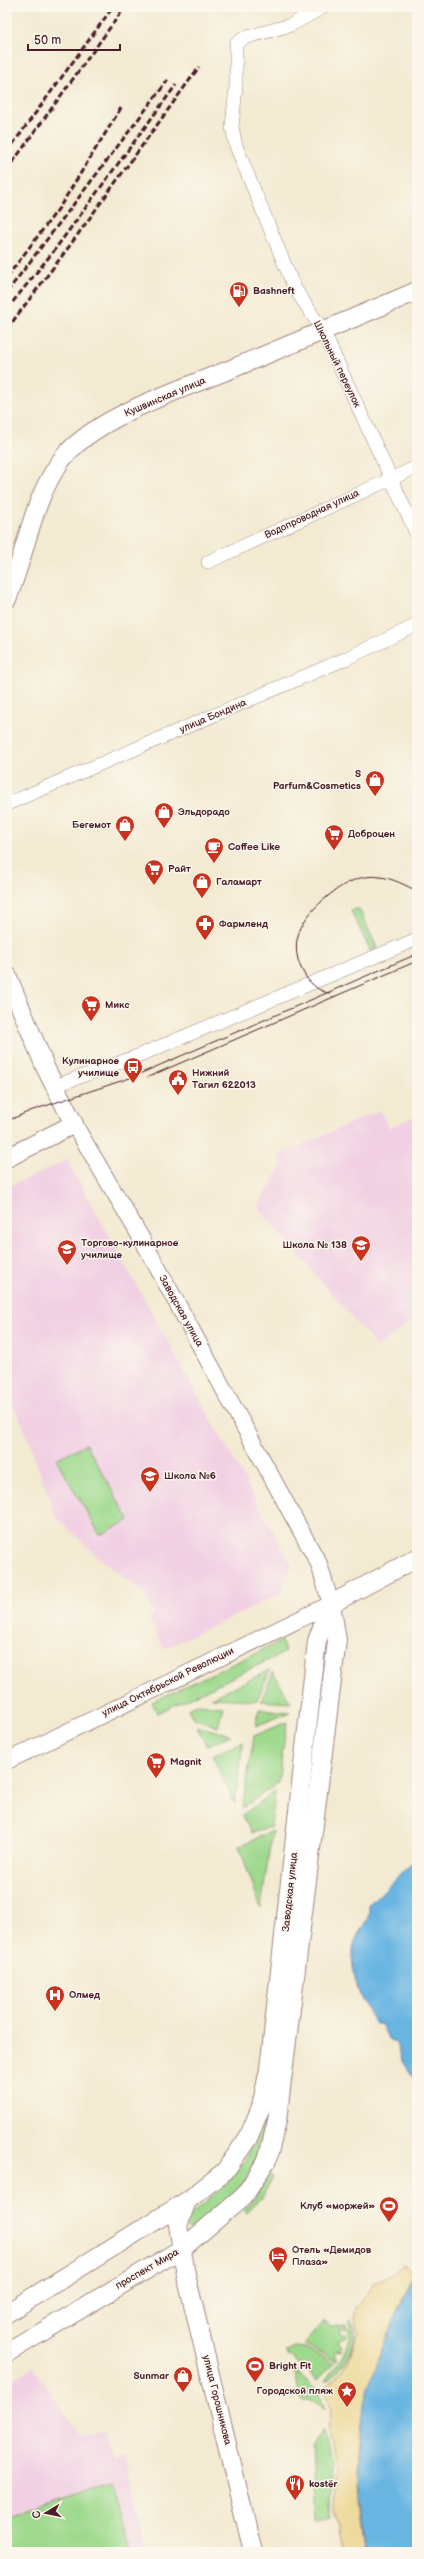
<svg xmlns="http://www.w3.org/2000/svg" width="424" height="2559" viewBox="0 0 424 2559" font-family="'Balsamiq Sans',sans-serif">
<rect width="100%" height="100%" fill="#fbf7ec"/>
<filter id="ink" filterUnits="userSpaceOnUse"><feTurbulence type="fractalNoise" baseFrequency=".025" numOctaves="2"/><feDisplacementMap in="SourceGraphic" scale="8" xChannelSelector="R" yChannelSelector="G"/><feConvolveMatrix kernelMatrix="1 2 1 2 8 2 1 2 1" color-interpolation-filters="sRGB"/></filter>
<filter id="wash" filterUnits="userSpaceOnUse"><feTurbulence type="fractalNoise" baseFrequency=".012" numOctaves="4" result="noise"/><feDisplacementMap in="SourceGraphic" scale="16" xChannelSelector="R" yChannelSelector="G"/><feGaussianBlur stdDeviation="0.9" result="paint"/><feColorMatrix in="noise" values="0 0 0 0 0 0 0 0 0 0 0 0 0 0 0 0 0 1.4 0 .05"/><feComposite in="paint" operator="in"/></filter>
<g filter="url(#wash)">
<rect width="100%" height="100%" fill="#f3ead2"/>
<g fill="#f1d0e3">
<polygon points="380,1110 389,1128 417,1115 417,1317 377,1347 258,1207 282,1164 278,1156"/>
<polygon points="67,1160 292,1565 280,1594 164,1649 148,1618 155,1615 142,1588 139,1589 102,1560 56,1517 22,1423 7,1394 7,1188"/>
<polygon points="33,2367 79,2434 102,2431 114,2458 125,2454 147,2552 7,2552 7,2384"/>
</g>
<g fill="#9ed98d" stroke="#747c5c">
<polygon points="355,909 359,909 377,948 371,952 351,911"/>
<polygon points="86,1444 129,1520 100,1535 56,1459"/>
<polygon points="281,1641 286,1652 157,1713 152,1702"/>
<polygon points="270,1670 257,1700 211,1698"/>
<polygon points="273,1672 291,1703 261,1701"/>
<polygon points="196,1704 223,1706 218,1727 193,1718 188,1709"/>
<polygon points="259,1709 290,1712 256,1726"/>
<polygon points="287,1722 278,1783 242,1808 254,1736"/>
<polygon points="197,1726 231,1735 206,1746"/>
<polygon points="243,1742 235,1804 212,1755"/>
<polygon points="275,1792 271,1827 252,1833 242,1815"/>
<polygon points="272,1831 261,1908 239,1846"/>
<path d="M273,2095l-18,67 -12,25 -52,43 -4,-1 -1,-11c11,-10 23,-18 33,-27 29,-27 42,-60 54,-96z"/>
<polygon points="268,2173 273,2176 262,2198 247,2213 243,2209 254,2200"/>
<path d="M349,2320c17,13 -7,56 -24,61 16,-24 28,-27 24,-61z"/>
<polygon points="324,2321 332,2326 346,2324 347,2328 340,2329 342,2335 347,2335 346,2339 339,2341 339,2345 343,2347 341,2352 336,2351 334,2357 338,2359 336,2361 304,2344"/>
<polygon points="295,2347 306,2348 334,2363 318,2380 285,2352"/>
<polygon points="294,2368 319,2391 325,2410 312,2400 303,2400 300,2397"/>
<polygon points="324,2430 331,2464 329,2511 331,2520 315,2525 311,2446"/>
<polygon points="112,2483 132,2552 7,2552 7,2515"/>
</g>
<path fill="#eeda9e" stroke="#9c7c64" d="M403,2264l11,8c-29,66 -57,131 -57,204 0,25 4,51 7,76h-23l-1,-24 -7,-16 2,-48 -6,-34 2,-20 -6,-23 17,-15 8,-15 8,-25 -4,-13 2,-10 18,-26 19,-9z"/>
<g fill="#69b5e2" stroke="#5a6a86">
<path d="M417,1858v223l-16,-20 -5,-18 -8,-5 -7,-14h-5c-15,-19 -31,-61 -20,-85 7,-15 14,-17 13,-34z"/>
<polygon points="417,2266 417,2552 364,2552 357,2476 361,2424 367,2395 381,2351"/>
</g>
</g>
<g filter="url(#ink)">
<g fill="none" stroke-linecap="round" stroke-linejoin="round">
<g stroke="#9e847e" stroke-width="14">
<g id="minor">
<polyline points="323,7 291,25 244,38 236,44 236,86 232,127 236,146 294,287 323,331 417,535"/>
<polyline points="208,562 417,467"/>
<polyline points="7,804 345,659 417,625"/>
<polyline points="55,1086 140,1055 417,939"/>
</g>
</g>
<g stroke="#9e847e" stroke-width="18">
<polyline id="tertiary" points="7,1761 331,1604 319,1564 143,1241 74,1124"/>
</g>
<g stroke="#9e847e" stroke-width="20">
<g id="secondary">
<path d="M7,599c19,-45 24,-96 53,-137 31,-45 126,-74 176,-95 60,-25 121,-50 181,-76"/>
<polyline points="7,975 46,1069 74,1124 7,1158"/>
<polyline points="331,1604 417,1558"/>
<polyline points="187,2201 178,2225 186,2275 253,2552"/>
<polyline points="7,2313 187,2201 225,2171 248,2138 261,2107 269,2069 317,1641 330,1605"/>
<polyline points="7,2353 183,2248 244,2196 267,2160 277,2121 337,1640 331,1604"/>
</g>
</g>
<use href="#minor" stroke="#fff" stroke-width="13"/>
<use href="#tertiary" stroke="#fff" stroke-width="16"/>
<use href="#secondary" stroke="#fff" stroke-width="18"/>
<g stroke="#4a1f2b" stroke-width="1">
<path d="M330,993c-9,0 -19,-9 -24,-16 -21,-33 -5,-59 22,-81 15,-12 32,-22 52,-19 12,1 27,9 37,14"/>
<polyline points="148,1077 417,961"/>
<polyline points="7,1121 30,1111 130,1078 417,954"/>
</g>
<g stroke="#4a1f2b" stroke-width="3" stroke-dasharray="6 3" stroke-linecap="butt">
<polyline points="7,152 113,7"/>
<polyline points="7,170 125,7"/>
<polyline points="7,277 59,208 121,108"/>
<polyline points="7,292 168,80"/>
<polyline points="7,309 53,252 176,85"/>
<polyline points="7,329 68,248 199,67"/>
</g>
</g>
</g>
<defs>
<g id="fuel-pin" transform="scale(1)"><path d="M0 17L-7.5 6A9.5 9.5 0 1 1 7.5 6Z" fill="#c8321e" stroke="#fbf7ec"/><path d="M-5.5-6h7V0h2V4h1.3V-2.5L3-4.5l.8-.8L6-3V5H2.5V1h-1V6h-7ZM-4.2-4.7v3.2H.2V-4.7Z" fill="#fff"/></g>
<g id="shop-pin" transform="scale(1)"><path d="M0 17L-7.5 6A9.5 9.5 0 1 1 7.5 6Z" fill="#c8321e" stroke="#fbf7ec"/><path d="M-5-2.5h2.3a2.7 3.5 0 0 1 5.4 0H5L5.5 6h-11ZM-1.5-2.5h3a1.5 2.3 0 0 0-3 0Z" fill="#fff"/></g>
<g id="supermarket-pin" transform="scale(1)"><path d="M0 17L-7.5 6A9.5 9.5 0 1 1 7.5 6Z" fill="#c8321e" stroke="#fbf7ec"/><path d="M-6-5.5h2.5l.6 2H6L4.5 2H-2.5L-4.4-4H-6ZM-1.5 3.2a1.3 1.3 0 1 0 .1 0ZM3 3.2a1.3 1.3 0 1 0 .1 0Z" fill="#fff"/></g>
<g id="cafe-pin" transform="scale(1)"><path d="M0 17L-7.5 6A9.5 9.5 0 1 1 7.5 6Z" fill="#c8321e" stroke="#fbf7ec"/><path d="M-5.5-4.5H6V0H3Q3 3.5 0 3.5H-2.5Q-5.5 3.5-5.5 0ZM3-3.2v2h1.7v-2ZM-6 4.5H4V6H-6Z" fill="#fff"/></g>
<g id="pharmacy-pin" transform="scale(1)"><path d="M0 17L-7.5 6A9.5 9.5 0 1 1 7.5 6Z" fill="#c8321e" stroke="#fbf7ec"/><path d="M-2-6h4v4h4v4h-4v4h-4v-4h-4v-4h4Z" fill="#fff"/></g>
<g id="bus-pin" transform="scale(1)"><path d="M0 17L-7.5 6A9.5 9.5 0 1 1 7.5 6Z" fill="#c8321e" stroke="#fbf7ec"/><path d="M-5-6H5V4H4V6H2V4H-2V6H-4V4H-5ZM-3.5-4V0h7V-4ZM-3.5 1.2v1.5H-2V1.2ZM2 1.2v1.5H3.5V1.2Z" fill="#fff"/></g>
<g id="civic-pin" transform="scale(1)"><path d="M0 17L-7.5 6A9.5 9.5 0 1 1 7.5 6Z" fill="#c8321e" stroke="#fbf7ec"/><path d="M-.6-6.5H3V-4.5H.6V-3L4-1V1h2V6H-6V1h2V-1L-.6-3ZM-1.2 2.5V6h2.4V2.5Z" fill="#fff"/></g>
<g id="school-pin" transform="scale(1)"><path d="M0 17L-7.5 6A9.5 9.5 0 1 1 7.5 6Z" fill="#c8321e" stroke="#fbf7ec"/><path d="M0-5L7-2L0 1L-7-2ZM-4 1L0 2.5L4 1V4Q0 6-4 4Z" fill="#fff"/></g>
<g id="university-pin" transform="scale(1)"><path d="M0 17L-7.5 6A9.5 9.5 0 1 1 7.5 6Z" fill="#c8321e" stroke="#fbf7ec"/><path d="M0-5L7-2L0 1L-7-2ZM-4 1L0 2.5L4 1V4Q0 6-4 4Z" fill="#fff"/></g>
<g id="hospital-pin" transform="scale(1)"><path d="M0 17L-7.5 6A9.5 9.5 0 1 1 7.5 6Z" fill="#c8321e" stroke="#fbf7ec"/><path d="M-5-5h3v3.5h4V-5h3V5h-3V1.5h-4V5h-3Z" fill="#fff"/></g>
<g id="stadium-pin" transform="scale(1)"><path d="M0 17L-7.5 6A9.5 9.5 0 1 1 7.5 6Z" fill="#c8321e" stroke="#fbf7ec"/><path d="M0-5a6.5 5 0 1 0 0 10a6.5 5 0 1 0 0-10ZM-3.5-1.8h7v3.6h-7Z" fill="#fff"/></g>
<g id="hotel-pin" transform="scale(1)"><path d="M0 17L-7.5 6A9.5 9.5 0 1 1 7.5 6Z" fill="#c8321e" stroke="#fbf7ec"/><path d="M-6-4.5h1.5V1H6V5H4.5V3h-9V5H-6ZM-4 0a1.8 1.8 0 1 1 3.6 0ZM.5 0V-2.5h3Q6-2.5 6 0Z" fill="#fff"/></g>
<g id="sight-pin" transform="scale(1)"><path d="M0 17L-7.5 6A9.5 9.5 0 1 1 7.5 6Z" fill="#c8321e" stroke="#fbf7ec"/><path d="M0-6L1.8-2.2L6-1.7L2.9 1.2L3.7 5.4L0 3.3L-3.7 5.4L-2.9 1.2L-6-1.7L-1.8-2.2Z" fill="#fff"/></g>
<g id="restaurant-pin" transform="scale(1)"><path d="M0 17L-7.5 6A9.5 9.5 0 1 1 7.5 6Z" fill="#c8321e" stroke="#fbf7ec"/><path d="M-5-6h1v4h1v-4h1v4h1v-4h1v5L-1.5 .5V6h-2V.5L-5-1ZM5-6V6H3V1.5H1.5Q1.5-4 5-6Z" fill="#fff"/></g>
</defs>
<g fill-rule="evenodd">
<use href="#fuel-pin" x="239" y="291"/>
<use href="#shop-pin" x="375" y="780"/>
<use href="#shop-pin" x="164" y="812"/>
<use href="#shop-pin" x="125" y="825"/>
<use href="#supermarket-pin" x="334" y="834"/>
<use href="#cafe-pin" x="214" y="847"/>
<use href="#supermarket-pin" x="154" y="869"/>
<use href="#shop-pin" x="202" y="882"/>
<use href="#pharmacy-pin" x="205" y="924"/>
<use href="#supermarket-pin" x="91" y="1005"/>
<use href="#bus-pin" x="133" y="1067"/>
<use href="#civic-pin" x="178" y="1079"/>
<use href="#school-pin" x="361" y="1245"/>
<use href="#university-pin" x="67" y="1249"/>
<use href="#school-pin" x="150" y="1476"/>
<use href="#supermarket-pin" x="156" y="1762"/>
<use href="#hospital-pin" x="55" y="1995"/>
<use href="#stadium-pin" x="389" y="2206"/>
<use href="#hotel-pin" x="278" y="2256"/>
<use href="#stadium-pin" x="255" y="2366"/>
<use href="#shop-pin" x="183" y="2376"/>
<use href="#sight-pin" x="347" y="2391"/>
<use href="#restaurant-pin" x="295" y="2484"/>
</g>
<g text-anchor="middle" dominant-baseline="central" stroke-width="3" stroke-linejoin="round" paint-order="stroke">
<g font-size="10" font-weight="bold" fill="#4a1f2b" stroke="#fbf7ec" text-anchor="start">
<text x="253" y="291">Bashneft</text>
<text x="361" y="774" text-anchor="end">S<tspan x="361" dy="12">Parfum&amp;Cosmetics</tspan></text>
<text x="178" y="812">Эльдорадо</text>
<text x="111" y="825" text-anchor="end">Бегемот</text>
<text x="348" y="834">Доброцен</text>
<text x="228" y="847">Coffee Like</text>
<text x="168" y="869">Райт</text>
<text x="216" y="882">Галамарт</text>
<text x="219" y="924">Фармленд</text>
<text x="105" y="1005">Микс</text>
<text x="119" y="1061" text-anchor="end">Кулинарное<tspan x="119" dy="12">училище</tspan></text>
<text x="192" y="1073">Нижний<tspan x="192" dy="12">Тагил 622013</tspan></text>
<text x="81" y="1243">Торгово-кулинарное<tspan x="81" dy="12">училище</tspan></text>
<text x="347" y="1245" text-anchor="end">Школа № 138</text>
<text x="164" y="1476">Школа №6</text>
<text x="170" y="1762">Magnit</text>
<text x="69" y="1995">Олмед</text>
<text x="375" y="2206" text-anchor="end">Клуб «моржей»</text>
<text x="292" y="2250">Отель «Демидов<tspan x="292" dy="12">Плаза»</tspan></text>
<text x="269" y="2366">Bright Fit</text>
<text x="169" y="2376" text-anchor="end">Sunmar</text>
<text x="333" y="2391" text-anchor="end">Городской пляж</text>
<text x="309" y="2484">kostёr</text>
</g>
<g font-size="10" fill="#4a1f2b" stroke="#fbf7ec">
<text transform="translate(337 364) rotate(64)">Школьный переулок</text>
<text transform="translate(165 397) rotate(-23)">Кушвинская улица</text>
<text transform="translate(312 514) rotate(-25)">Водопроводная улица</text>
<text transform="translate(213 716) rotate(-23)">улица Бондина</text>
<text transform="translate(181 1311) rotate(61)">Заводская улица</text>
<text transform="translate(168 1682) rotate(-26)">улица Октябрьской Революции</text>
<text transform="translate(290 1892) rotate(-84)">Заводская улица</text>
<text transform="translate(147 2269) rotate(-30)">проспект Мира</text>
<text transform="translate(217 2400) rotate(76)">улица Горошникова</text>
</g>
</g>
<rect width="424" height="2559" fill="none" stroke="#fbf7ec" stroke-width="24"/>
<g transform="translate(46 2513) rotate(260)" stroke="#fbf7ec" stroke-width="3" paint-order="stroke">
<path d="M0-3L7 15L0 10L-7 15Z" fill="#4a1f2b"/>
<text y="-6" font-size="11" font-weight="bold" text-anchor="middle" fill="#4a1f2b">С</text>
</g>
<path d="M28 44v6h92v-6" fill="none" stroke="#4a1f2b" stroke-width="2"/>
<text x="34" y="44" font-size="12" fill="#4a1f2b" stroke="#fbf7ec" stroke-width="3" paint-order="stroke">50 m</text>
</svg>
